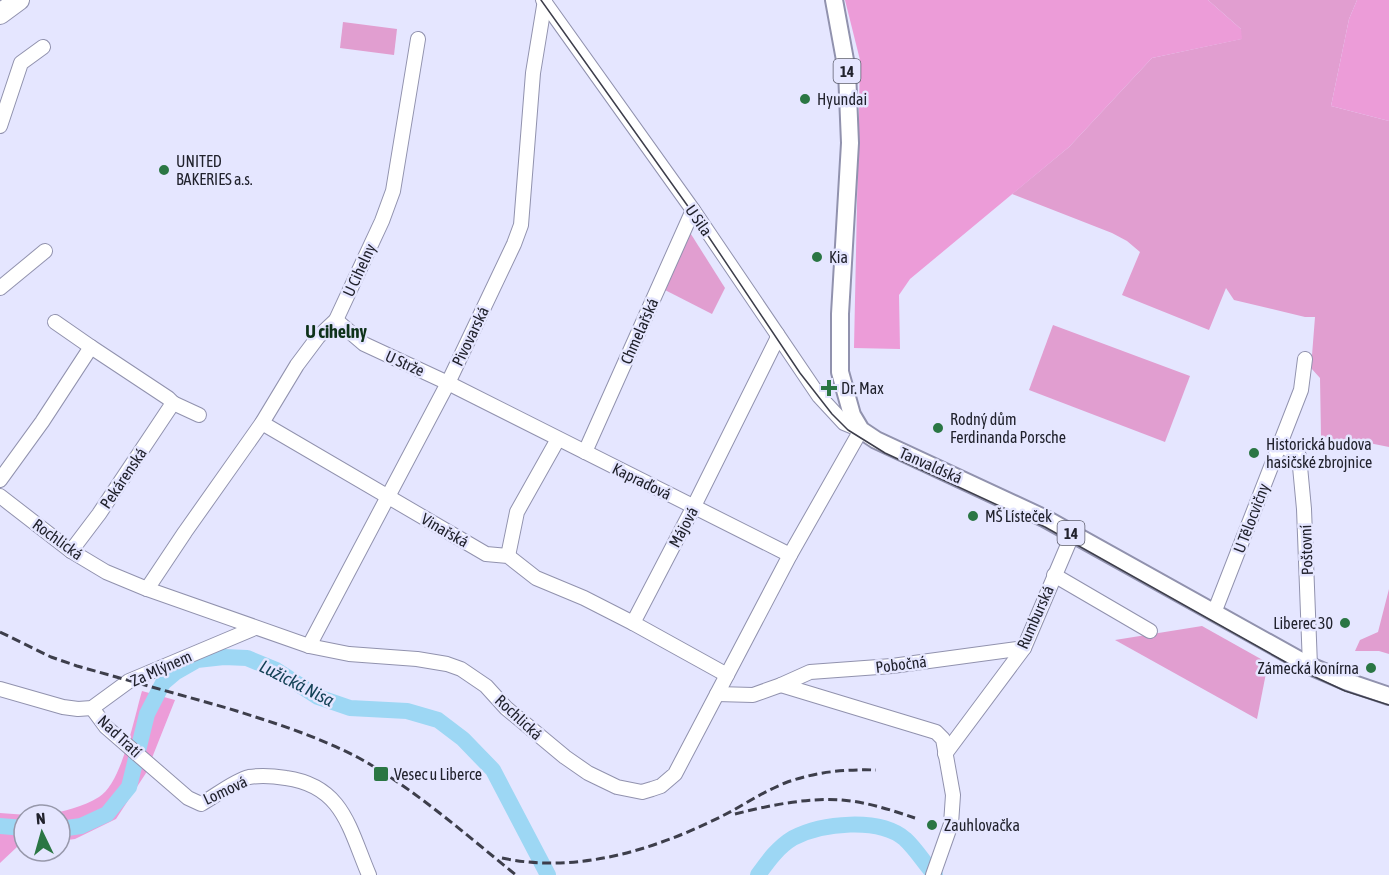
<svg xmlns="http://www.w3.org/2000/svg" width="1389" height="875" viewBox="0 0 1389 875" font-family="'Asap Condensed',sans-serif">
<rect width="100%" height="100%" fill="#e5e6ff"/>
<g fill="#e19ed0">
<polygon points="1208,0 1357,0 1349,19 1331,106 1389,121 1389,447 1364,442 1345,443 1321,436 1320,378 1311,368 1315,317 1305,317 1234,300 1226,288 1209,330 1122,295 1140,252 1127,241 1112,233 1012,194 1069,147 1152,58 1241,39 1241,29"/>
<polygon points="343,22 397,29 394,55 340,48"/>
<polygon points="689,231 725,288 712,314 663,289"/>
<polygon points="1053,325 1190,376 1165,442 1029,390"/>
<polygon points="1389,589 1389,654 1379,651 1355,651 1360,640 1378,632"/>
<polygon points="1202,626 1268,663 1257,719 1115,640"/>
</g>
<g fill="#ec9cd8">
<polygon points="845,0 1208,0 1241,29 1242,39 1152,58 1069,147 910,279 899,295 900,349 854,348 860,60"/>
<polygon points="1357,0 1389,0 1389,121 1331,106 1349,19"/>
<path d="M142,691l33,9 -29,73 -30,46 -41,20 -15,2v-26h-14c18,-4 37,-8 53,-18 23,-14 35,-79 43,-106z"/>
<polygon points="0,813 27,815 24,815 24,846 17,847 0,863"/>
</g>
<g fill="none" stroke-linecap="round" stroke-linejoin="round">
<g stroke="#9dd7f4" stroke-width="16">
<polyline points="0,826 24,828"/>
<polyline points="60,829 81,826 107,814 129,787 147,714 163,683 176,672 197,660 224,657 247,658 276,670 318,697 350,708 407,711 438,720 463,739 493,770 548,875"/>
<path d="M758,875c10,-14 20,-28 35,-37 29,-15 86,-21 112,1 11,10 20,25 30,36"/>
</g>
<g stroke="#9192ae" stroke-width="16">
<g id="minor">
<polyline points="0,126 21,63 43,47"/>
<polyline points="0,288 45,251"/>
<polyline points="336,320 364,344 448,383 790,555"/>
<polyline points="55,322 91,347"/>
<polyline points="173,403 199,415"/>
<polyline points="262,423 486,554 508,556 536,578 584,598 633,623"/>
<polyline points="1279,444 1299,456 1304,509 1310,666"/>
<polyline points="585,452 693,210"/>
<polyline points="0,480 42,422 91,347 168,398 173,403 99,514 71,551"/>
<polyline points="0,496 71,551 106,572 147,589 309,646 349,654 417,659 447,664 461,669 486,686 506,708 565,757 588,773 617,787 642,792 652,789 661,786 675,774 790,555 861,430 844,423 819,396 693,210 543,0"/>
<polyline points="508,556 517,512 558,439"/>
<polyline points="1054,575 1150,631"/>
<polyline points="147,589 185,532 262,423 297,365 318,337 336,320 382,221 393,191 418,39"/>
<polyline points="1214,613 1301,390 1305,359"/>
<polyline points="309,646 448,383 514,244 521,225 533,73 545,0"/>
<polyline points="727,675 633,623 694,506 777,339 777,334"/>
<polyline points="781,685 936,732 943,739 953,795 951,824 933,875"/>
<polyline points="0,689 63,707 78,709 92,708 129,681 255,628"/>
<polyline points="717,694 753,695 781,685 810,672 892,666 1024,648"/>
<path d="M92,708l14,19 82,71 13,6c13,-7 34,-24 48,-27 12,-2 25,-1 37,1 57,8 63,50 83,97"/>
<polyline points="945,754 1024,648 1073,533"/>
</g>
</g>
<g stroke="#9192ae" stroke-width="20">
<polyline id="major" points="834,0 847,71 850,143 840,314 840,372 852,415 861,430 876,440 1046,519 1310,666 1345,681 1389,696"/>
</g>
<g stroke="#9192ae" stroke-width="22">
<polyline id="highway" points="0,14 19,0"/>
</g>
<use href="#minor" stroke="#fff" stroke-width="14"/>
<use href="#major" stroke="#fff" stroke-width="16"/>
<use href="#highway" stroke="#fff" stroke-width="20"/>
<polyline stroke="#3d3e4b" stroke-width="1.5" points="541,0 692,212 800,373 832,414 848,430 885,453 1045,527 1298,669 1345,691 1389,705"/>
<g stroke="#3d3e4b" stroke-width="3" stroke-dasharray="9 4.5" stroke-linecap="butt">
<path d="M0,632l51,25 26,9c50,14 100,28 150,42 45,14 90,28 132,50 57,32 106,76 157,117"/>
<path d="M735,814c31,-8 75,-17 107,-14 25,2 49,10 73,18"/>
<path d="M502,858c79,17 161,-11 230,-47 17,-10 34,-20 53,-28 29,-11 60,-14 91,-13"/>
</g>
</g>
<g fill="#2a7644" stroke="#e5e6ff" stroke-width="2">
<circle cx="805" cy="99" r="6"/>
<circle cx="164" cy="170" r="6"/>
<circle cx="817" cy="257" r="6"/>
<path d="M826 379h6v6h6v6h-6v6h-6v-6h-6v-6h6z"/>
<circle cx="938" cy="428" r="6"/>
<circle cx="1254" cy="453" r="6"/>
<circle cx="973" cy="516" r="6"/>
<circle cx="1345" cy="623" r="6"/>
<circle cx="1371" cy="668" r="6"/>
<rect x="373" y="766" width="16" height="16" rx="3"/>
<circle cx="932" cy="825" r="6"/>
</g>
<g text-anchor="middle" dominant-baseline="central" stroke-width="5" stroke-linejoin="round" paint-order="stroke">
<g fill="#e5e6ff" stroke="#5c5d6c" stroke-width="1.5">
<rect x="833.5" y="59" width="27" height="24" rx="4.5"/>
<rect x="1057.5" y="521" width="27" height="24" rx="4.5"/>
</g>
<g font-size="15" font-weight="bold" fill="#21222d">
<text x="847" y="71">14</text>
<text x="1071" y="533">14</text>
</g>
<g font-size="16" fill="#21222d" stroke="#e5e6ff" text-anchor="start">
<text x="817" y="99">Hyundai</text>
<text x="176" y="161">UNITED<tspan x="176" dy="18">BAKERIES a.s.</tspan></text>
<text x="829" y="257">Kia</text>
<text x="841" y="388">Dr. Max</text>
<text x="950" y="419">Rodný dům<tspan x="950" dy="18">Ferdinanda Porsche</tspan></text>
<text x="1266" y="444">Historická budova<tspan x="1266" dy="18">hasičské zbrojnice</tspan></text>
<text x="985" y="516">MŠ Lísteček</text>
<text x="1333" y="623" text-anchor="end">Liberec 30</text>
<text x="1359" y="668" text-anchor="end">Zámecká konírna</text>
<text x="394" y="774">Vesec u Liberce</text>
<text x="944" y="825">Zauhlovačka</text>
</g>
<g font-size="16" fill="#21222d" stroke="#e5e6ff">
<text transform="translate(699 220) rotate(55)">U Sila</text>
<text transform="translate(359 270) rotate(-65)">U Cihelny</text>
<text transform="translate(639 331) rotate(-66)">Chmelařská</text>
<text transform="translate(470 336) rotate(-64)">Pivovarská</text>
<text transform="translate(405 363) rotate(24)">U Strže</text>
<text transform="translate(931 465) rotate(24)">Tanvaldská</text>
<text transform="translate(123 478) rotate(-56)">Pekárenská</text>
<text transform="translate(642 481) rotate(26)">Kapraďová</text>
<text transform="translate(1251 518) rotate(-69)">U Tělocvičny</text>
<text transform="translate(683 527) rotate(-62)">Májová</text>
<text transform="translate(445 530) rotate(30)">Vinařská</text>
<text transform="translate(58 539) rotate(36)">Rochlická</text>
<text transform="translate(1306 550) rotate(-92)">Poštovní</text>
<text transform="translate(1035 617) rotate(-66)">Rumburská</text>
<text transform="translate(901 664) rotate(-7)">Pobočná</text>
<text transform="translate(161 668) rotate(-24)">Za Mlýnem</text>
<text transform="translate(519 717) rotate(43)">Rochlická</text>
<text transform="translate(120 736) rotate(43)">Nad Tratí</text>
<text transform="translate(225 790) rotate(-25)">Lomová</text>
</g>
<g font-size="18" font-weight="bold" fill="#0e321a" stroke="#e5e6ff">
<text x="336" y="331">U cihelny</text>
</g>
<g font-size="18" font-style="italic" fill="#144257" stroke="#e5e6ff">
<text transform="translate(297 683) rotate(27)">Lužická Nisa</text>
</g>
</g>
<g transform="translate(42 833) rotate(355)"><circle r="28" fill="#e5e6ff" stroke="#9798ab" stroke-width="1.5"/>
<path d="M0-4.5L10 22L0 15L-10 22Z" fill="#2a7644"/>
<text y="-9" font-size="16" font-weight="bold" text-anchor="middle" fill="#21222d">N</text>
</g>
</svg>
